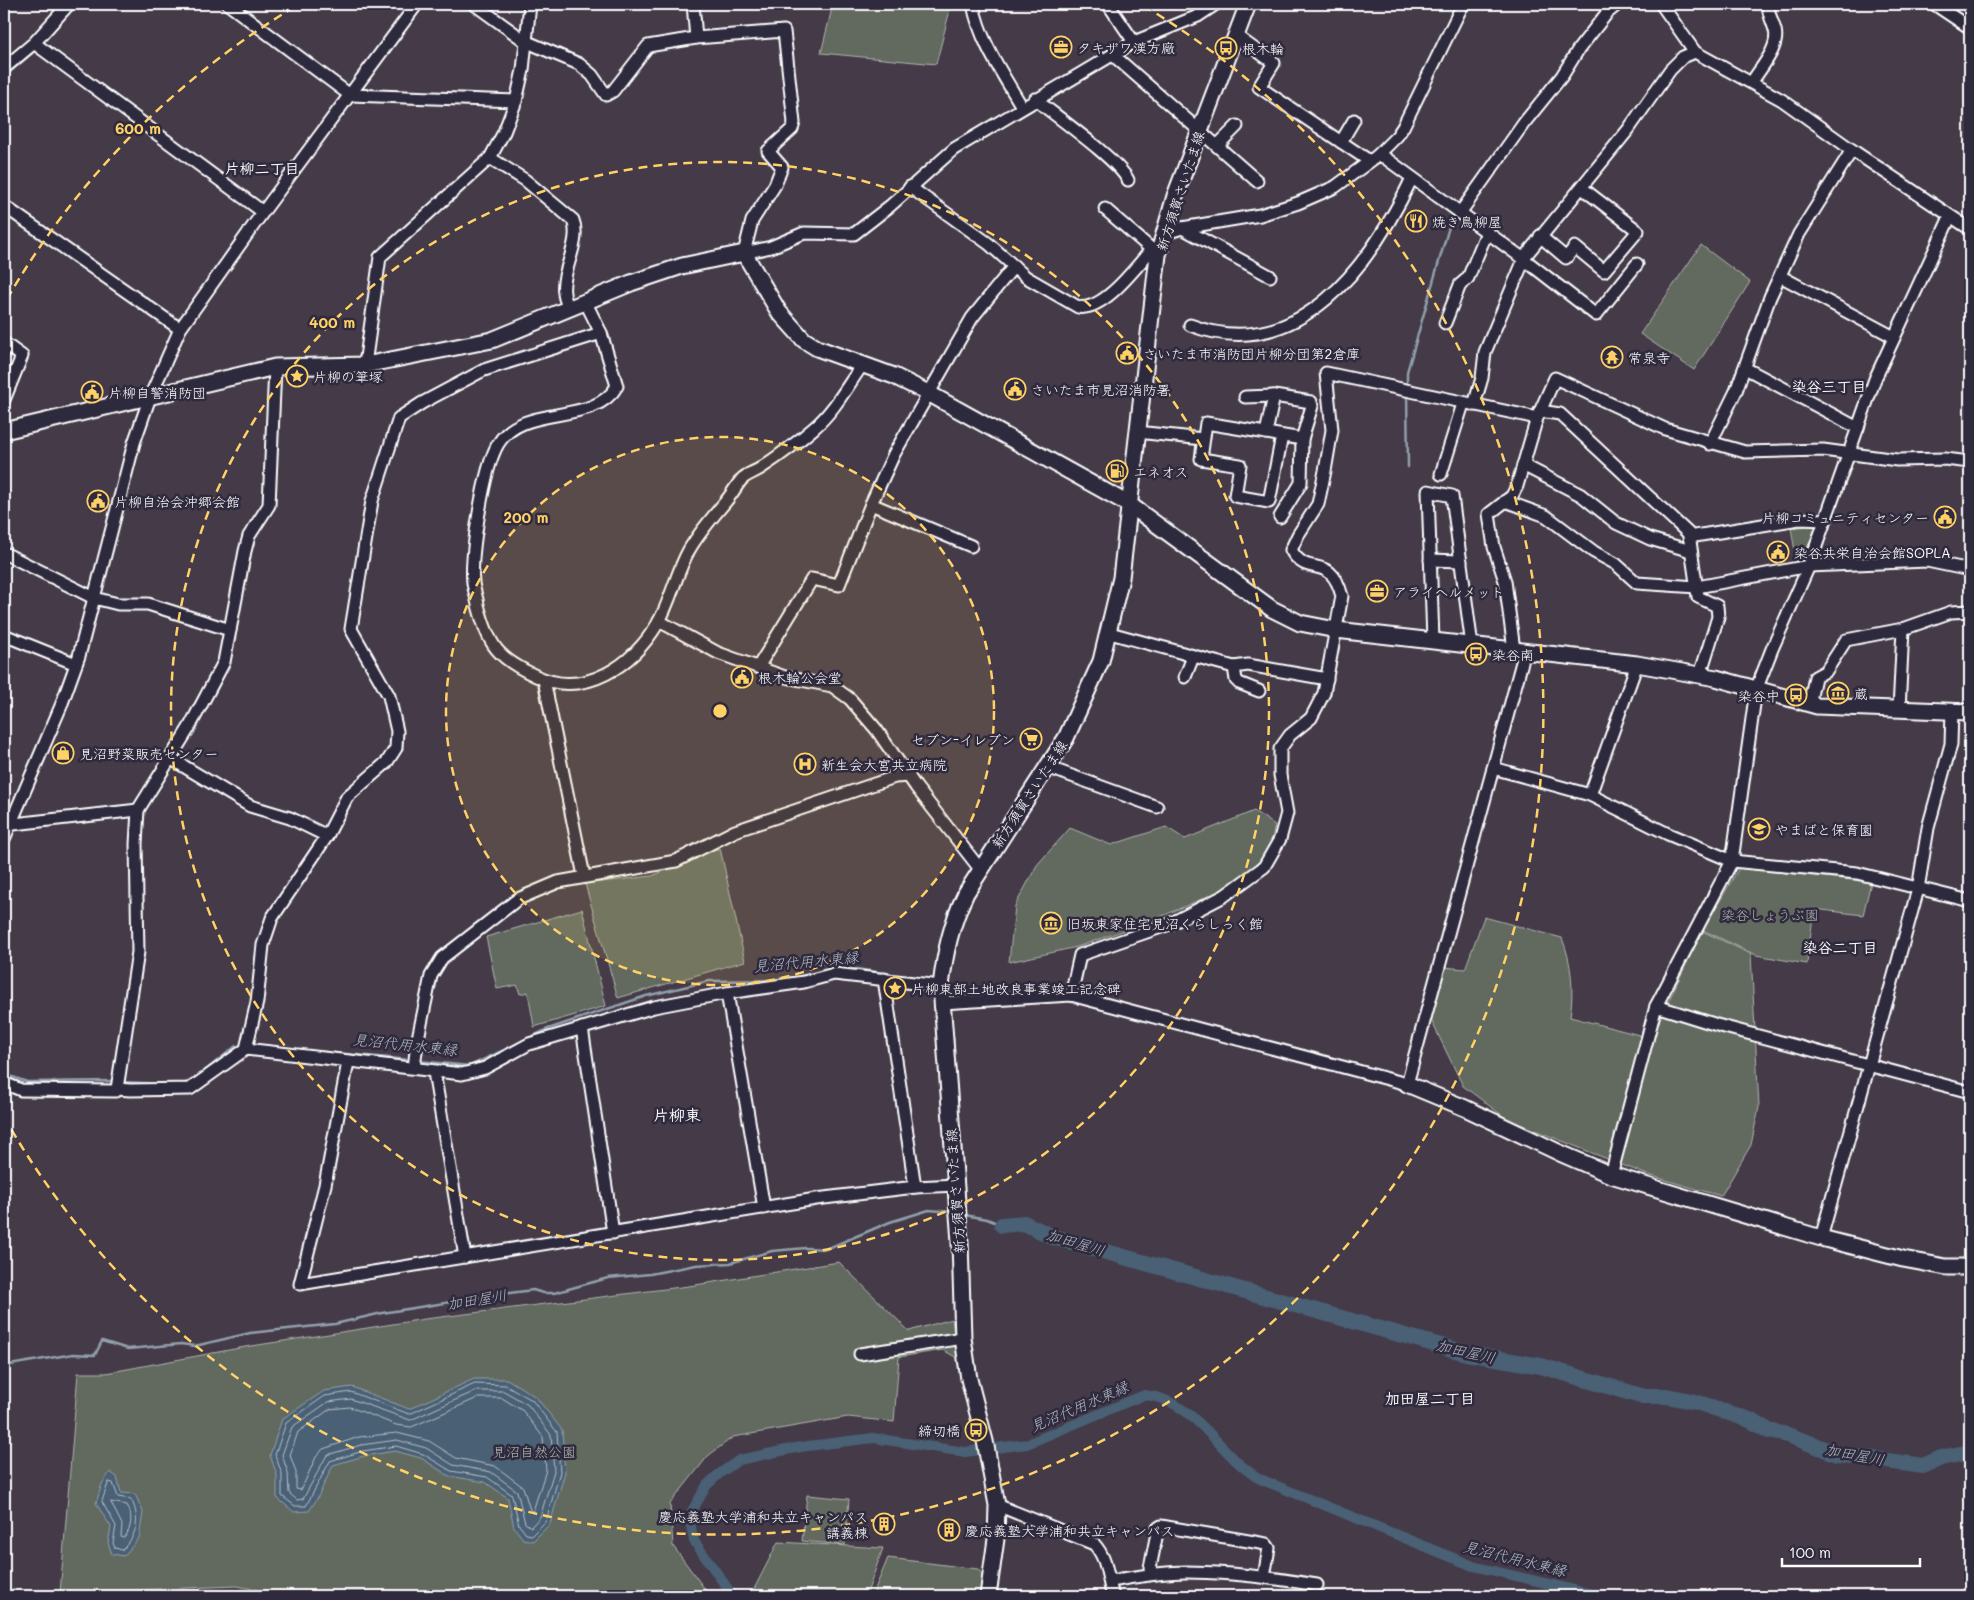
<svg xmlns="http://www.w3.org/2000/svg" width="1974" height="1600" viewBox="0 0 1974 1600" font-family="Mali,'Klee One',sans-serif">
<rect width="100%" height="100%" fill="#443a48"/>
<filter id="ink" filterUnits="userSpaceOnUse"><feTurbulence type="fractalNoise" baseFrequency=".02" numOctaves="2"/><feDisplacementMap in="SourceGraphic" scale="10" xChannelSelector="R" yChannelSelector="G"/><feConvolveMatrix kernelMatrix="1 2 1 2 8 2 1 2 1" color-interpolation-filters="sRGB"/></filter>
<g filter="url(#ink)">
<g fill="#626b5f" stroke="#b0b5af">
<polygon points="833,4 955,4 950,10 936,64 821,53"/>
<polygon points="1701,245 1750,282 1694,370 1640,334"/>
<polygon points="1816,525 1802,563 1797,564 1791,528"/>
<polygon points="1254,811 1275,825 1269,852 1234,885 1153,920 1077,947 1009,962 1015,906 1037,865 1070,828 1111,845 1166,827 1185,839"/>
<polygon points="720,848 745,961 618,998 585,884 652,876"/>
<polygon points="1739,868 1871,882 1863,915 1814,909 1807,964 1756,955 1703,930"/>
<polygon points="582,909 606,1006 534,1027 528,992 520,994 517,985 497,989 486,937"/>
<path d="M1484,917l78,21c10,25 12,52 8,79l73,19 15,-13 44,-92 49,23 8,153 -8,38 -30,51 -76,-22 -138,-55 -44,-33 -32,-66 12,-53 22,2z"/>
<polygon points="839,1262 909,1331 952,1319 957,1358 943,1350 899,1357 894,1422 848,1417 733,1437 708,1456 670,1504 673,1546 710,1596 290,1596 237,1586 60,1593 78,1373 106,1373 245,1347 425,1319 689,1286"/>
<polygon points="807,1495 849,1499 845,1545 802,1541"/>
<polygon points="778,1542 883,1548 866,1596 756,1596 752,1593"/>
<polygon points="888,1558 978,1569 982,1574 980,1596 872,1596"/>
</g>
<g fill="#4a6175" stroke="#92a0ac">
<polygon points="474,1379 507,1379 536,1397 562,1430 565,1472 550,1524 533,1541 523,1539 514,1527 508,1498 485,1482 449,1476 421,1458 395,1451 364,1456 333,1465 317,1499 309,1511 294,1512 277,1498 277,1475 270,1455 282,1419 324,1391 352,1387 409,1409"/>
<polygon points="110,1472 117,1477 121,1493 135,1494 143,1512 139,1538 124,1556 112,1554 108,1543 111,1527 96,1503 102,1484"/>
</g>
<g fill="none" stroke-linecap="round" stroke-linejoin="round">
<g stroke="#b7c0c8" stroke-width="1">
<polygon points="475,1384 506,1385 532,1400 557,1432 560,1472 546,1521 532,1535 526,1534 519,1525 512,1495 487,1477 451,1471 423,1454 396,1446 363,1451 330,1461 306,1506 295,1506 282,1496 282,1474 275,1455 286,1423 325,1396 351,1392 409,1414"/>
<polygon points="476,1391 504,1391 528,1405 551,1435 554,1471 540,1517 531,1527 525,1523 517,1491 491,1472 453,1465 426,1448 397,1440 361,1445 327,1455 303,1499 297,1500 289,1493 288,1473 282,1455 292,1427 328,1402 351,1399 410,1420"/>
<polygon points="478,1398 502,1398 523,1411 543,1437 546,1470 533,1511 530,1510 523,1487 495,1466 456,1458 429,1441 397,1433 359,1437 323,1449 316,1457 301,1490 296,1489 296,1472 290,1455 298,1432 330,1409 350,1407 396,1425 411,1427"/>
<path d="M109,1482l4,1 5,14 13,2c10,19 6,37 -9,51l-7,-2 -2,-5 3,-17 -14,-24z"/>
<path d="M111,1502l16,3c6,9 5,24 -3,33l-3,-1 1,-12z"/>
</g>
<g stroke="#92a0ac" stroke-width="2.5">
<polyline points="1586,31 1600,14"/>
<polyline points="41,45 77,4"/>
<polyline points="1555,76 1563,64"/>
<polyline points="4,77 37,49"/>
<polyline points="1457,206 1492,158"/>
<polyline points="1407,388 1407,372 1453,213"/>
<polyline points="1407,393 1408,467"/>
<polyline points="842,970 856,969 891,974"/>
<polyline points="786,979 825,971"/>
<polyline points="953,1036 956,1084"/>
<polyline points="292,1049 411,1060"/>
<polyline points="419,1061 470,1066 548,1029 646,996 709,981 780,980"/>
<polyline points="202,1073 236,1046 242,1046"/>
<polyline points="4,1074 27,1082 115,1081"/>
<polyline points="121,1082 165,1084"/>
<polyline points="183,1084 196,1079"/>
<polyline points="962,1164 966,1215"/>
<polyline points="965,1215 987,1219 1002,1225"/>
<polyline points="4,1366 73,1354 95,1355 102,1341 128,1349 181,1344 195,1346 250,1333 335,1324 382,1313 495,1295 533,1290 543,1293 554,1293 608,1278 650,1274 696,1265 730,1263 772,1251 806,1248 826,1249 890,1222 929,1210 952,1212"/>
</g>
<path stroke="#4a6175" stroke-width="10" d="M733,1596l-39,-55 -4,-19 2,-11 15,-26 12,-11 20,-14 61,-13 73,-9 92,14 62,-8 117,-49c52,4 74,60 116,84l213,87 119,28 19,2"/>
<polyline stroke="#4a6175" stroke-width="16" points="1002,1225 1024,1223 1053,1237 1466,1353 1541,1366 1641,1396 1667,1396 1696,1402 1750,1420 1769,1431 1788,1435 1837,1454 1923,1466 1941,1458 1970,1452"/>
<g stroke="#fff" stroke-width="15">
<g id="street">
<polyline points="228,4 350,95 516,101"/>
<polyline points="474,4 525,41 579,64 592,75 606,95 613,91 648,46 696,38 784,31 794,123 792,129 768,151 782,167 775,185 752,221 744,253 771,247 804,233 854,234 890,206 954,149 1134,42 1198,16 1216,4"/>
<polyline points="693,4 696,38"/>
<path d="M973,4c7,38 30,70 49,103"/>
<polyline points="1108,4 1134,42"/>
<polyline points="1661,4 1695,52 1782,100 1852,150 1970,229"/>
<polyline points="1934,4 1970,28"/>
<polyline points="1235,35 1274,63 1259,87 1368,160"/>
<polyline points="34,43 263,212"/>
<polyline points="1113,55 1257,181"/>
<polyline points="4,68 34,43 69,4"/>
<path d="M1752,82c8,-14 28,-34 23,-52 -3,-10 -7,-16 -7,-26"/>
<path d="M1035,99c22,18 82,60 93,81"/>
<polyline points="1341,142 1354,120"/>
<polyline points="1217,146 1237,126"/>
<polyline points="1377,156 1397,136 1403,127 1463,4"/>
<path d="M490,158l35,22 48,40c9,22 -13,53 -9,73 0,5 3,11 5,15"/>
<path d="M910,187l79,57 37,33 52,30c25,5 58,-40 73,-57"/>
<polyline points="4,206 180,329"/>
<polyline points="1105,209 1157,254"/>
<polyline points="1460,213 1524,123 1562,76 1578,50 1607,13 1618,4"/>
<polyline points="1182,228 1270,276"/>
<polyline points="1163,234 1182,228 1260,215 1298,203 1335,187 1377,156 1384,157 1525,260 1596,315 1637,264"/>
<polyline points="1540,236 1566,258 1575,247 1604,271 1638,231 1582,188"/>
<polyline points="1780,276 1894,337"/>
<path d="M585,301l16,32 16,53c-24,41 -94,16 -119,58 -14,23 -28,112 -25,139 1,7 4,15 5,22 11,41 19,53 58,71 49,23 97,-11 122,-53 13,-22 18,-50 31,-73 11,-19 24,-33 37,-49 6,-7 10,-15 16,-22 5,-5 13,-7 19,-11 18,-12 37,-26 53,-40 20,-17 34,-43 49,-64"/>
<polyline points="1445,323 1460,285 1468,278 1487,232"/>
<path d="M1190,325c109,41 181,-61 222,-147"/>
<polyline points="4,343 22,356 4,400"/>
<polyline points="365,365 380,257 490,158 504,132 516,101 523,70 530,4"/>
<polyline points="275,367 269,505 249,536 245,551 224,662 189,728 138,810 136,844 138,952 117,1089 130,1090 190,1089 246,1049 257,1002 263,945 272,918 327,836 347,797 387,762 396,748 397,731 389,696 351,629 372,501 399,418 422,403 484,370 601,333"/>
<polyline points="1745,368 1858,428"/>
<polyline points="1245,397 1274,396 1311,402 1312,406 1302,439 1301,483 1280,517"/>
<polyline points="1474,405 1482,378 1485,352 1526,255 1628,130 1670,70 1683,57 1695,52"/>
<polyline points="1540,411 1560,414 1689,534 1698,597 1717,606 1718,617 1700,675"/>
<polyline points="1137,432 1203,439"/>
<polyline points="1266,433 1274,396"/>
<polyline points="1282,436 1269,502 1235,496 1240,465 1201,459 1206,423 1302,439"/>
<polyline points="1710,444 1736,391 1770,297 1799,234 1852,150"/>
<polyline points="1523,465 1581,495 1616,523 1650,539 1691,551"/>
<polyline points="1441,474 1463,404"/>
<polyline points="1505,501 1546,516 1594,552 1616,564 1637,583 1697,587 1809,566 1927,561 1970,570"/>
<polyline points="871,504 971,546"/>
<polyline points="1689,537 1799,519 1826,520"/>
<polyline points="4,553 94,598 118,604 148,604 230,630"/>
<polyline points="1430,560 1461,561"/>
<polyline points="659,621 718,653 785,677 832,686 850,699 876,729 916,787 980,869"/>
<polyline points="1110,633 1234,667 1236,680 1239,683 1259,691"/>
<polyline points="4,635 76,664"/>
<polyline points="1433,641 1428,491 1452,496 1472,646"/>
<polyline points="1514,650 1505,581 1494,547 1489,514 1512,496 1517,486 1537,418 1555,378 1665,429 1745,452 1823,450 1897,460 1945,459 1970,462"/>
<polyline points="758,667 812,579 839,585 871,504 894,454 972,318 1014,266"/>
<polyline points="1234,667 1248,665 1327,679"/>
<polyline points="1185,677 1193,657"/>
<polyline points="544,680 584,876"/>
<polyline points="1809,705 1815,677 1826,671 1846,640 1903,629 1951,612 1970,611"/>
<polyline points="1899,710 1903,629"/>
<polyline points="170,758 250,806 290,818 327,836"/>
<polyline points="1047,767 1157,807"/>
<polyline points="1493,768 1590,795 1668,834 1732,861 1857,873 1970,901"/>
<polyline points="1590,795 1637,664"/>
<polyline points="5,825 138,810"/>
<polyline points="4,839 61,706 79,656 134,443 150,397 180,329 263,212 417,4"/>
<polyline points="884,979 915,1187 956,1185"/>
<polyline points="727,993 764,1208"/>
<path d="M1071,995l9,-40 90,-31 54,-28 40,-29 16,-28 7,-26 -7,-38v-26l10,-14 21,-17 13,-25 18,-97c-12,-45 -34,-16 -51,-46l7,-15 20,-31 7,-33 7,-41 -6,-57 211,45"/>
<polyline points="942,1003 1071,995 1407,1084 1525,651"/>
<polyline points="1656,1006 1717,1025 1970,1092"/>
<polyline points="582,1028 613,1233"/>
<polyline points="246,1049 462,1074 485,1068 529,1044 654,1007 727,993 804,982 834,974 941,986"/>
<polyline points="348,1062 325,1185 300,1284 816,1199 915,1187"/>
<polyline points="414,1068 417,1043 431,976 442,958 518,899 558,882 676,861 735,831 895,777 909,776"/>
<polyline points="434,1072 465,1257"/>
<polyline points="4,1083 21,1090 116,1091"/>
<polyline points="1611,1175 1656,1006 1732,861 1756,690 1772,649 1809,566 1875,379 1950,217"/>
<polyline points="1821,1238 1918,889 1928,828 1951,744 1952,711"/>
<polyline points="860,1354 963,1338"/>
<path d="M997,1505l97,39c14,15 13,34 19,52"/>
<polyline points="1153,1574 1150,1568 1158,1528 1161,1526 1266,1544 1269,1548 1264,1577"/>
<path d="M1110,1581c25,-4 50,-9 76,-9 44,0 88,6 131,13"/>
</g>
</g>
<g stroke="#fff" stroke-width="19">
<g id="secondary">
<polyline points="4,431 275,367 365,365 492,340 631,283 682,266 744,253 779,312 804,340 817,348 894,376 928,393 1130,505 1272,609 1300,623 1336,630 1637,664 1716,678 1817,706 1970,712"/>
<polyline points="1407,1084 1465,1108 1560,1153 1611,1175 1821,1238 1903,1259 1946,1267 1970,1267"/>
<path d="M988,1596l8,-57 1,-34 -12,-64 -16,-62 -6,-41 -3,-96 -19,-256c4,-33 10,-62 25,-93l100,-155 35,-77 20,-83 37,-323 17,-59 73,-192"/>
</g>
</g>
<use href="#street" stroke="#2f2a3d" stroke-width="11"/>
<use href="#secondary" stroke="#2f2a3d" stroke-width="15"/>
</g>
</g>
<circle cx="720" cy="711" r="274" fill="#ffd166" fill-opacity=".12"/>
<g fill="none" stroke="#ffd166" stroke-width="2.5" stroke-dasharray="9 6">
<circle cx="720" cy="711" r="274"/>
<circle cx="720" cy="711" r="549"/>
<path d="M7 299A823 823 0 0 1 296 6M1144 6A823 823 0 1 1 7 1122"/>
</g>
<defs>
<g id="office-ring" transform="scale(1.125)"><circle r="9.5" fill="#2f2a3d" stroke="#ffd166" stroke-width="1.5"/><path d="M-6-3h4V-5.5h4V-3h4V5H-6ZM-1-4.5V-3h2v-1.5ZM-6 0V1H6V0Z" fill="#ffd166"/></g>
<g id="bus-ring" transform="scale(1.125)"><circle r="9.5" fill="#2f2a3d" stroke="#ffd166" stroke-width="1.5"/><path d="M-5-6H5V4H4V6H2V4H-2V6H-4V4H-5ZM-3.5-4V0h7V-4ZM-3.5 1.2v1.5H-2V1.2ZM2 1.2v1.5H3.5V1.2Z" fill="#ffd166"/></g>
<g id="restaurant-ring" transform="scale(1.125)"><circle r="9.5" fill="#2f2a3d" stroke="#ffd166" stroke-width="1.5"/><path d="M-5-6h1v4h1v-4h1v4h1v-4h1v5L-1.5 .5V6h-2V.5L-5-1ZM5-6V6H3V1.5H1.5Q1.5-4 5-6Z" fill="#ffd166"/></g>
<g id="civic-ring" transform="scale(1.125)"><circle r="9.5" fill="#2f2a3d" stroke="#ffd166" stroke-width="1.5"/><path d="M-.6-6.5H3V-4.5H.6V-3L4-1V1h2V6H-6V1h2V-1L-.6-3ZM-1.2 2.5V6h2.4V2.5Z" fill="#ffd166"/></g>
<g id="temple-ring" transform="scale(1.125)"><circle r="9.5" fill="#2f2a3d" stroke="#ffd166" stroke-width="1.5"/><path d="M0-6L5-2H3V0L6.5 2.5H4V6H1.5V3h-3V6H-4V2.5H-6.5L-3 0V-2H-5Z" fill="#ffd166"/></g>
<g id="sight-ring" transform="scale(1.125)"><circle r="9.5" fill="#2f2a3d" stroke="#ffd166" stroke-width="1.5"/><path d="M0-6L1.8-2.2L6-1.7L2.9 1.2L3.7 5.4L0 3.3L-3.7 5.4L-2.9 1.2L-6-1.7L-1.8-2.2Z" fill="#ffd166"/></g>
<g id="fuel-ring" transform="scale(1.125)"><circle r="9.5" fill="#2f2a3d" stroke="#ffd166" stroke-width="1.5"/><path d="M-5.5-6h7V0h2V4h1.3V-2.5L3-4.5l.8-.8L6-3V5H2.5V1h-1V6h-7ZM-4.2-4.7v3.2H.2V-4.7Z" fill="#ffd166"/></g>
<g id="museum-ring" transform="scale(1.125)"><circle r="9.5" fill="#2f2a3d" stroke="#ffd166" stroke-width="1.5"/><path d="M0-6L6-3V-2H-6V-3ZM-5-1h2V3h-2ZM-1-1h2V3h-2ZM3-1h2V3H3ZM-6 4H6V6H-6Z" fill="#ffd166"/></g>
<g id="supermarket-ring" transform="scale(1.125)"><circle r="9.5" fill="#2f2a3d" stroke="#ffd166" stroke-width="1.5"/><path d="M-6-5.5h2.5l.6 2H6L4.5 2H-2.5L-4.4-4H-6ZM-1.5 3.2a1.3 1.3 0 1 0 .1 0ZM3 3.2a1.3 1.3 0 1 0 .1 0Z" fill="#ffd166"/></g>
<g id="shop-ring" transform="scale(1.125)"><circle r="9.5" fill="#2f2a3d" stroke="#ffd166" stroke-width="1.5"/><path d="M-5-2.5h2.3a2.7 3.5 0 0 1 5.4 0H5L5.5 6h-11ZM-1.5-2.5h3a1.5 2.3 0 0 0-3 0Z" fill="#ffd166"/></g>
<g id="hospital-ring" transform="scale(1.125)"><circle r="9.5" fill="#2f2a3d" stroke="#ffd166" stroke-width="1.5"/><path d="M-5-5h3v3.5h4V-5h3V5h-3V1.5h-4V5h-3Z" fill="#ffd166"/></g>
<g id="school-ring" transform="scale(1.125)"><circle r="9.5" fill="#2f2a3d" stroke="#ffd166" stroke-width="1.5"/><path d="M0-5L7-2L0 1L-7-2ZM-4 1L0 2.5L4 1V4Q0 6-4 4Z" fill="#ffd166"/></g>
<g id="building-ring" transform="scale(1.125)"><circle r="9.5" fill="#2f2a3d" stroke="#ffd166" stroke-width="1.5"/><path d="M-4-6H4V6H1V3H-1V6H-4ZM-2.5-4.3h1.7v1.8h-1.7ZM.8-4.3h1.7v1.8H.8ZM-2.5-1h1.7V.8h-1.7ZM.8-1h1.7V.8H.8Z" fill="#ffd166"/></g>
</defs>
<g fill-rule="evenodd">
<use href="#office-ring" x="1061" y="47"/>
<use href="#bus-ring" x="1226" y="48"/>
<use href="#restaurant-ring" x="1416" y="221"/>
<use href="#civic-ring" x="1127" y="353"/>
<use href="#temple-ring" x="1612" y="357"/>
<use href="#sight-ring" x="297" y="376"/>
<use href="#civic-ring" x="1015" y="389"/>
<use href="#civic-ring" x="92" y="392"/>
<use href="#fuel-ring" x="1117" y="471"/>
<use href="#civic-ring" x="98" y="501"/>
<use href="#civic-ring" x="1945" y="517"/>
<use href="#civic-ring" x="1778" y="552"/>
<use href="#office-ring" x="1377" y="591"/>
<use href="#bus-ring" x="1476" y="654"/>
<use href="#civic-ring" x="742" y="677"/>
<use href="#museum-ring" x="1838" y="693"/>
<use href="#bus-ring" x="1796" y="695"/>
<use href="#supermarket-ring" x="1031" y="739"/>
<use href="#shop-ring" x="63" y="753"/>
<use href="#hospital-ring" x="805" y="764"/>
<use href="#school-ring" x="1759" y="829"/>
<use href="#museum-ring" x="1051" y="923"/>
<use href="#sight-ring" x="895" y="988"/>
<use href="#bus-ring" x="976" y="1430"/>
<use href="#building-ring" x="884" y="1524"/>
<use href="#building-ring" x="949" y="1530"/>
</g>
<g text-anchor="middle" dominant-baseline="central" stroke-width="5" stroke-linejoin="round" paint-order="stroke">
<g font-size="14" fill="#fff" stroke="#2f2a3d" text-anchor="start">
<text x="1077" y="47">タキザワ漢方廠</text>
<text x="1242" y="48">根木輪</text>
<text x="1432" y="221">焼き鳥柳屋</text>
<text x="1143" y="353">さいたま市消防団片柳分団第2倉庫</text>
<text x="1628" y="357">常泉寺</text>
<text x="313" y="376">片柳の筆塚</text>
<text x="1031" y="389">さいたま市見沼消防署</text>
<text x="108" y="392">片柳自警消防団</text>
<text x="1133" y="471">エネオス</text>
<text x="114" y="501">片柳自治会沖郷会館</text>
<text x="1929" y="517" text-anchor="end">片柳コミュニティセンター</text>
<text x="1794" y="552">染谷共栄自治会館SOPLA</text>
<text x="1393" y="591">アライヘルメット</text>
<text x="1492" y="654">染谷南</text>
<text x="758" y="677">根木輪公会堂</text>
<text x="1854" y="693">蔵</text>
<text x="1780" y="695" text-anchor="end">染谷中</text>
<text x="1015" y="739" text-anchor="end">セブン-イレブン</text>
<text x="79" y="753">見沼野菜販売センター</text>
<text x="821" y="764">新生会大宮共立病院</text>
<text x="1775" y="829">やまばと保育園</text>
<text x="1067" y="923">旧坂東家住宅見沼くらしっく館</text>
<text x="911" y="988">片柳東部土地改良事業竣工記念碑</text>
<text x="960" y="1430" text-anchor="end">締切橋</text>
<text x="868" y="1516" text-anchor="end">慶応義塾大学浦和共立キャンパス<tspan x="868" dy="16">講義棟</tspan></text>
<text x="965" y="1530">慶応義塾大学浦和共立キャンパス</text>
</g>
<g font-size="14" fill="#fff" stroke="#2f2a3d">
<text transform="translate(1180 191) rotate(-72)">新方須賀さいたま線</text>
<text transform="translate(1029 794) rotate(-57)">新方須賀さいたま線</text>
<text transform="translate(955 1191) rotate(-94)">新方須賀さいたま線</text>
</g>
<g font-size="14" fill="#b0b5af" stroke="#2f2a3d">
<text x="1770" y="914">染谷しょうぶ園</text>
<text x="534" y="1451">見沼自然公園</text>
</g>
<g font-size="15" font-weight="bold" fill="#fff" stroke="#2f2a3d">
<text x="262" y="168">片柳二丁目</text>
<text x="1829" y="386">染谷三丁目</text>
<text x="1840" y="947">染谷二丁目</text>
<text x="1430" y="1398">加田屋二丁目</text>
</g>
<g font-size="15" font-style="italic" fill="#aeb8c1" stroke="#2f2a3d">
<text transform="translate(806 961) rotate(-5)">見沼代用水東縁</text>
<text transform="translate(405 1044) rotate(6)">見沼代用水東縁</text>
<text transform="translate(1076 1242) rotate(17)">加田屋川</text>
<text transform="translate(477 1299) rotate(-9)">加田屋川</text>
<text transform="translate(1466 1351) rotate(13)">加田屋川</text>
<text transform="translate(1079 1406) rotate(-23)">見沼代用水東縁</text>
<text transform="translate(1855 1454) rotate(11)">加田屋川</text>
<text transform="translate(1515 1558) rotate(14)">見沼代用水東縁</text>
</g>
<g font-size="16" font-weight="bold" fill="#fff" stroke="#2f2a3d">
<text x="677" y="1114">片柳東</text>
</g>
</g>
<circle cx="720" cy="711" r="8" fill="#ffd166" stroke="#2f2a3d" stroke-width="2.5"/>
<g font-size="15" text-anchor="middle" font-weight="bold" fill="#ffd166" stroke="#2f2a3d" stroke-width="5" stroke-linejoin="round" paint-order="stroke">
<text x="138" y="134">600 m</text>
<text x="332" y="328">400 m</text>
<text x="526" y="523">200 m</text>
</g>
<rect width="1974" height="1600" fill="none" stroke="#2f2a3d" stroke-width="20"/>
<rect x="10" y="10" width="1954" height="1580" fill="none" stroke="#fff" stroke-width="2" filter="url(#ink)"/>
<path d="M1782 1558v8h138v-8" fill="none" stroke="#ffffff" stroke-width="2.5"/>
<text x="1789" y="1558" font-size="15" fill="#ffffff" stroke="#2f2a3d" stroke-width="4" paint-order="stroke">100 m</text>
</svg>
